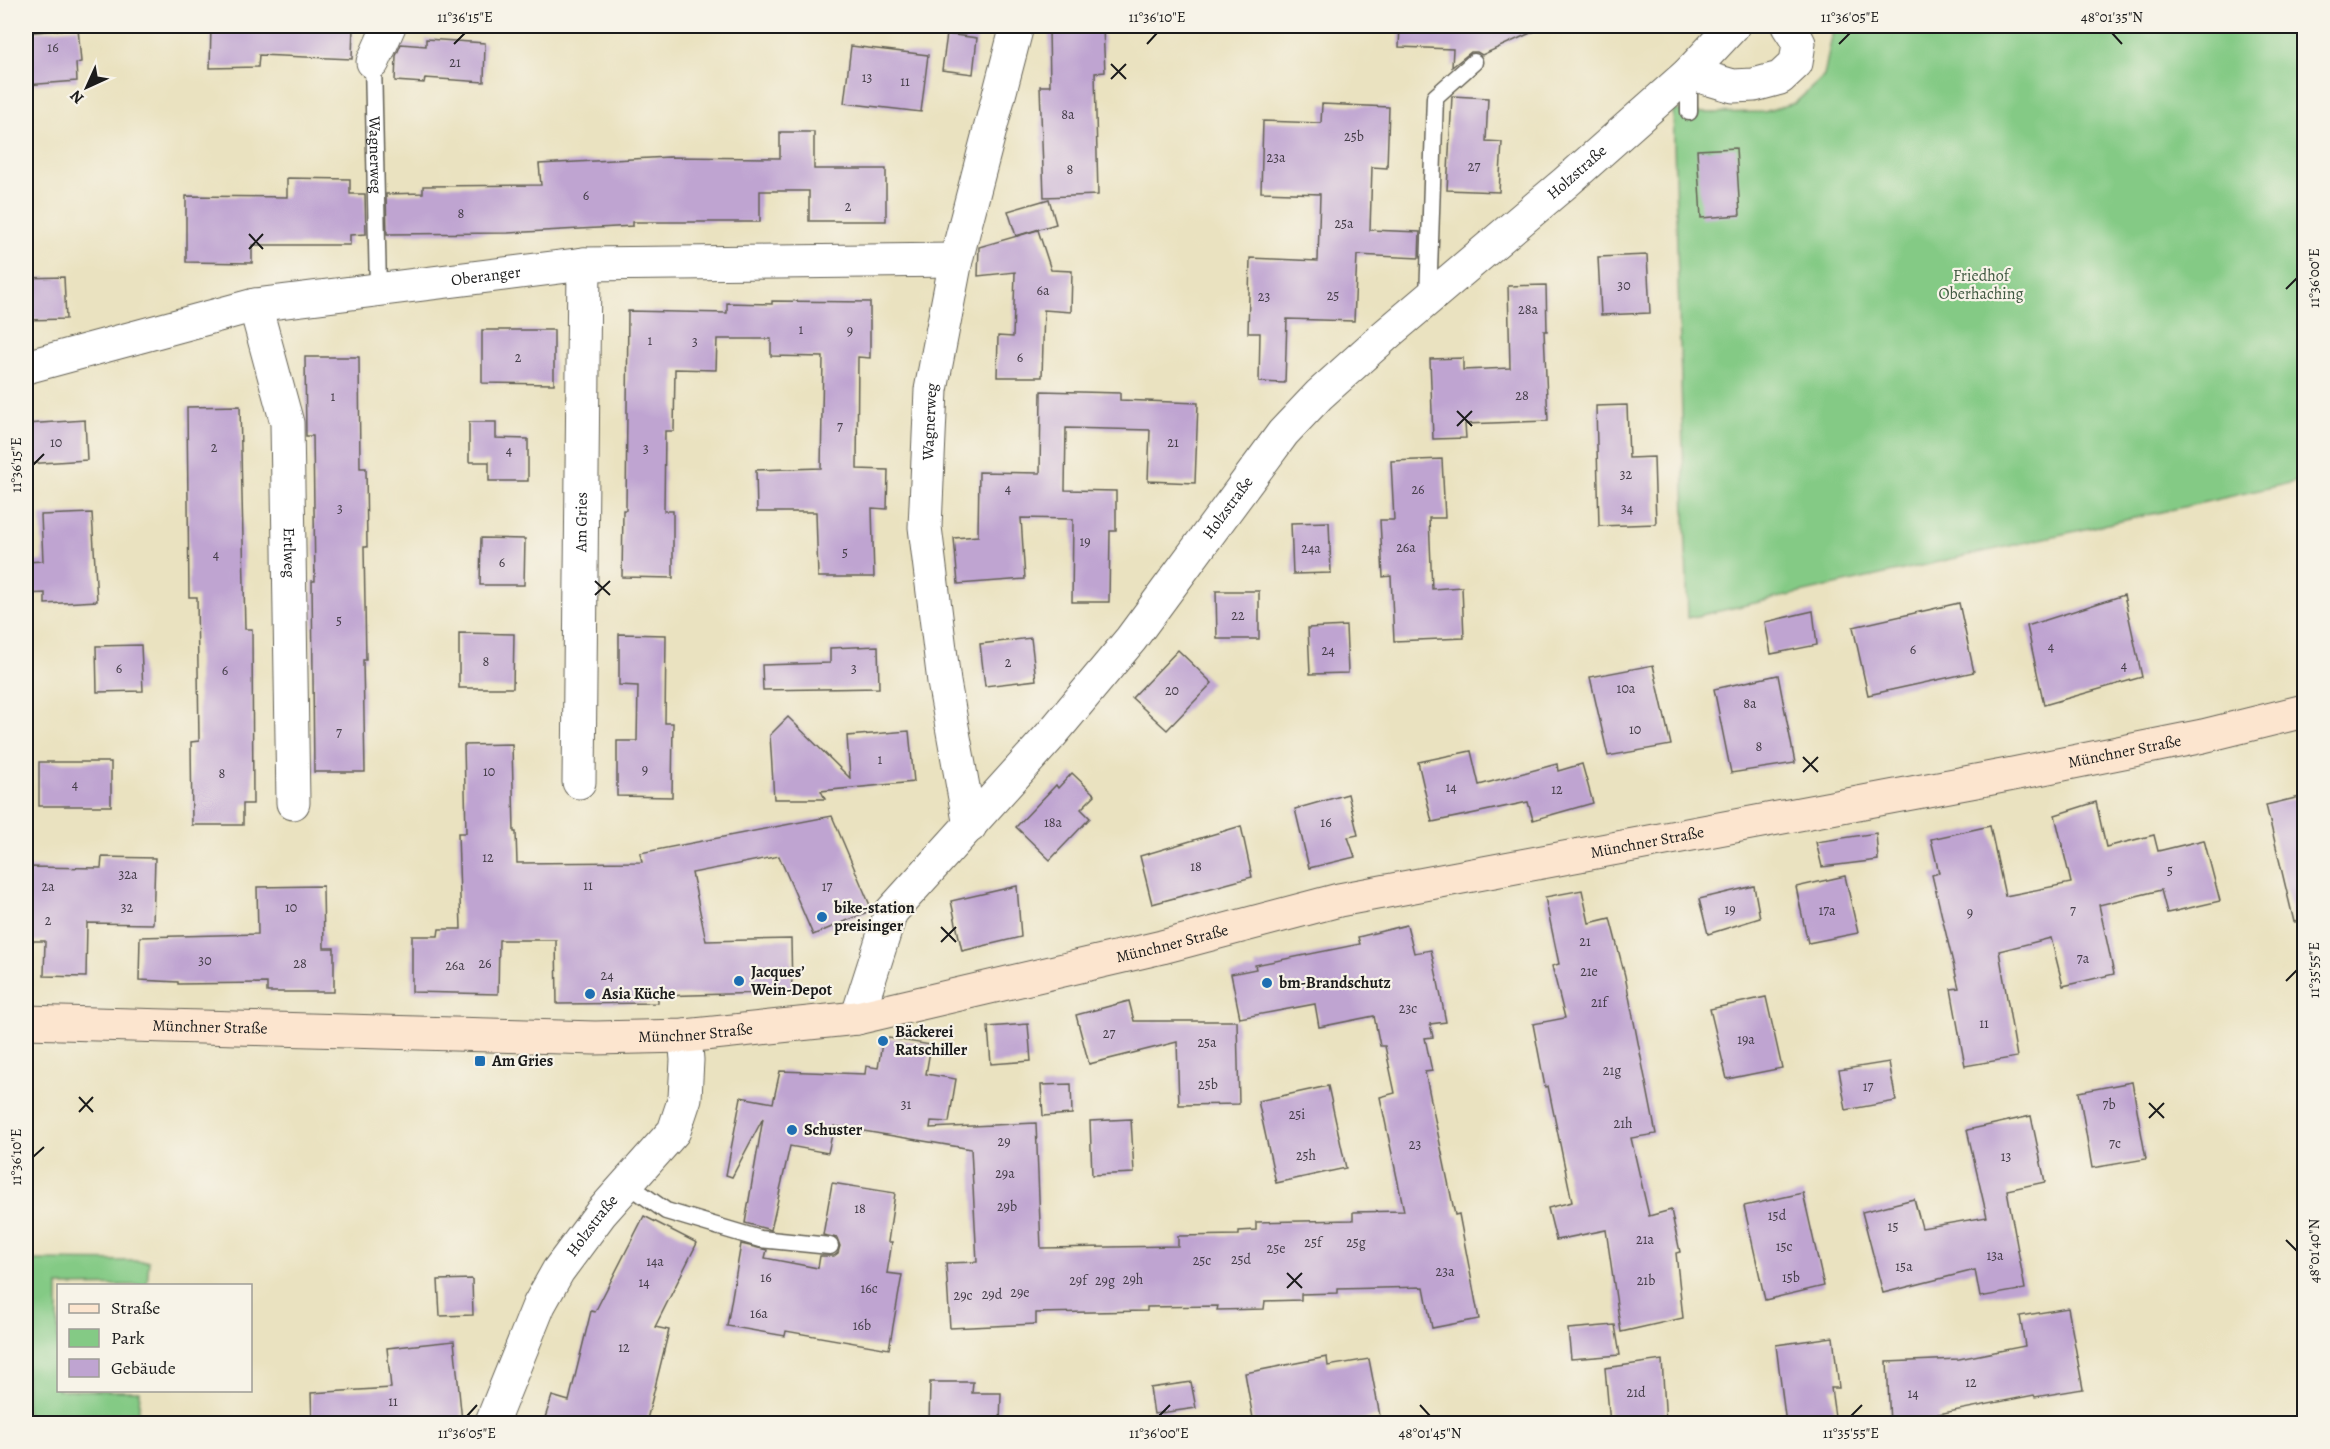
<svg xmlns="http://www.w3.org/2000/svg" width="2330" height="1449" viewBox="0 0 2330 1449" font-family="Alegreya,serif">
<rect width="100%" height="100%" fill="#f7f3e8"/>
<filter id="ink" filterUnits="userSpaceOnUse"><feTurbulence type="fractalNoise" baseFrequency=".0167" numOctaves="2"/><feDisplacementMap in="SourceGraphic" scale="12" xChannelSelector="R" yChannelSelector="G"/><feConvolveMatrix kernelMatrix="1 2 1 2 8 2 1 2 1" color-interpolation-filters="sRGB"/></filter>
<filter id="wash" filterUnits="userSpaceOnUse"><feTurbulence type="fractalNoise" baseFrequency=".008" numOctaves="4" result="noise"/><feDisplacementMap in="SourceGraphic" scale="24" xChannelSelector="R" yChannelSelector="G"/><feGaussianBlur stdDeviation="1.35" result="paint"/><feColorMatrix in="noise" values="0 0 0 0 0 0 0 0 0 0 0 0 0 0 0 0 0 1.4 0 .05"/><feComposite in="paint" operator="in"/></filter>
<g filter="url(#wash)">
<rect width="100%" height="100%" fill="#eae2c0"/>
<g fill="#84ca85" stroke="#507350" stroke-width="1.5">
<polygon points="1830,26 2304,26 2304,480 1688,618 1673,110 1702,113 1764,112 1795,103 1824,76 1833,30"/>
<polygon points="26,1260 149,1261 147,1285 58,1286 58,1390 140,1391 138,1423 26,1423"/>
</g>
<g id="blocks">
<g fill="#bfa4d1">
<polygon points="211,26 353,26 352,59 259,55 258,67 210,68"/>
<polygon points="1400,26 1546,26 1482,55 1477,52 1471,52 1452,67 1453,49 1399,47"/>
<polygon points="78,28 81,62 76,63 77,81 26,85 26,33"/>
<polygon points="1103,28 1105,72 1095,73 1098,195 1044,197 1040,86 1050,86 1049,29"/>
<polygon points="947,34 977,38 973,74 942,70"/>
<polygon points="426,39 485,43 484,82 425,78 424,83 395,81 396,56 401,44 426,46"/>
<polygon points="851,46 928,55 921,112 844,103"/>
<polygon points="1452,96 1488,98 1486,141 1502,142 1499,192 1447,190"/>
<polygon points="1322,104 1389,107 1387,168 1372,167 1370,230 1420,232 1419,258 1357,255 1354,321 1287,319 1285,383 1259,382 1260,333 1248,333 1250,258 1318,261 1320,194 1261,192 1263,121 1321,123"/>
<polygon points="780,132 814,132 814,169 886,169 886,221 809,221 809,191 760,191 760,222 633,222 633,226 508,233 387,234 386,194 423,193 423,186 541,185 539,164 669,157 780,158"/>
<polygon points="1736,148 1740,215 1701,218 1697,150"/>
<polygon points="287,178 350,179 350,194 365,194 366,234 350,235 350,245 252,245 252,263 186,262 186,196 287,197"/>
<polygon points="1049,199 1056,224 1016,236 1008,211"/>
<polygon points="1038,230 1051,270 1072,271 1071,312 1044,310 1042,377 997,377 998,336 1013,337 1015,272 978,276 979,247"/>
<polygon points="1647,255 1650,313 1601,315 1598,257"/>
<polygon points="64,277 66,319 26,320 26,278"/>
<polygon points="1546,285 1547,331 1544,331 1548,421 1465,424 1466,438 1433,439 1430,359 1463,358 1463,370 1510,368 1508,286"/>
<polygon points="772,301 870,302 870,358 858,357 857,469 888,470 887,509 872,508 874,577 818,577 816,512 757,512 756,470 821,468 823,357 771,356 771,339 717,339 716,370 675,369 674,431 665,431 664,511 673,511 673,578 622,577 623,510 626,510 628,311 727,313 727,303 772,304"/>
<polygon points="482,330 554,330 554,384 482,383"/>
<polygon points="305,357 359,357 360,468 366,468 367,547 364,547 366,660 363,660 365,772 314,772 312,581 315,581 313,436 306,436"/>
<polygon points="1041,391 1120,393 1120,400 1198,403 1195,483 1148,481 1150,430 1066,428 1065,490 1116,491 1116,531 1110,531 1109,602 1072,602 1073,519 1021,518 1025,579 958,584 954,538 978,536 979,472 1040,473"/>
<polygon points="1627,405 1629,458 1654,457 1656,524 1599,526 1596,406"/>
<polygon points="240,406 245,629 252,629 253,804 243,804 243,825 192,825 191,742 199,741 197,597 189,597 187,407"/>
<polygon points="85,420 87,460 26,464 26,424"/>
<polygon points="469,422 496,422 496,438 528,439 528,481 489,481 489,462 469,462"/>
<polygon points="1442,459 1445,518 1429,518 1432,589 1462,587 1464,638 1394,641 1391,576 1383,577 1380,520 1394,520 1391,461"/>
<polygon points="92,513 97,601 45,604 45,593 26,594 26,562 43,561 41,515"/>
<polygon points="1329,522 1331,573 1293,574 1291,523"/>
<polygon points="481,538 525,539 524,585 480,585"/>
<polygon points="1216,591 1259,591 1259,639 1217,639"/>
<polygon points="2124,595 2142,677 2044,705 2027,626"/>
<polygon points="1959,603 1974,672 1868,695 1853,627"/>
<polygon points="1813,611 1817,645 1771,654 1765,622"/>
<polygon points="1346,626 1348,673 1310,674 1308,628"/>
<polygon points="459,633 514,634 513,688 459,688"/>
<polygon points="619,634 666,635 665,723 673,723 672,797 617,796 617,741 637,741 638,686 619,685"/>
<polygon points="1031,638 1036,680 985,686 980,644"/>
<polygon points="141,645 143,691 97,692 96,646"/>
<polygon points="878,646 879,688 763,690 762,665 830,663 830,648"/>
<polygon points="1178,650 1212,683 1167,730 1132,698"/>
<polygon points="1653,665 1671,745 1608,756 1590,677"/>
<polygon points="1778,675 1795,763 1731,773 1714,689"/>
<polygon points="788,717 850,778 847,736 909,731 914,782 821,791 825,799 774,799 770,735"/>
<polygon points="512,744 514,832 516,832 517,863 642,862 640,853 832,816 872,910 813,935 779,856 692,873 706,941 791,939 792,992 658,996 658,1003 557,1004 556,940 499,940 498,994 412,992 412,936 438,936 439,929 461,929 458,833 466,833 464,745"/>
<polygon points="1471,751 1479,785 1557,764 1558,771 1582,764 1593,803 1533,820 1528,802 1432,822 1418,762"/>
<rect x="39" y="762" width="72" height="44"/>
<polygon points="1072,773 1095,795 1081,809 1090,818 1050,860 1016,827 1056,785 1058,788"/>
<polygon points="1348,794 1358,835 1348,837 1355,857 1309,868 1295,809"/>
<polygon points="2304,796 2304,920 2294,922 2266,805"/>
<polygon points="2096,802 2106,847 2154,835 2158,851 2204,840 2220,901 2167,913 2161,890 2099,905 2114,974 2063,986 2051,938 1999,951 2017,1057 1965,1066 1951,989 1959,988 1932,875 1939,873 1931,839 1990,826 2005,896 2071,883 2055,815"/>
<polygon points="1241,826 1252,877 1152,904 1140,856"/>
<polygon points="1876,833 1878,860 1822,867 1816,842"/>
<polygon points="102,857 155,858 153,924 87,923 86,977 44,976 45,941 26,941 26,867 101,868"/>
<polygon points="1845,876 1858,933 1808,943 1796,887"/>
<polygon points="323,886 324,948 334,948 334,992 267,992 267,983 178,984 178,982 139,980 140,937 258,934 257,887"/>
<polygon points="1017,886 1021,937 962,951 951,901"/>
<polygon points="1754,886 1760,918 1708,934 1699,899"/>
<polygon points="1582,890 1589,923 1610,918 1625,976 1656,1134 1631,1138 1649,1216 1671,1210 1680,1252 1676,1253 1683,1318 1621,1332 1606,1230 1556,1240 1548,1208 1572,1202 1548,1086 1545,1087 1533,1024 1565,1018 1552,966 1559,964 1545,897"/>
<polygon points="1407,925 1414,953 1431,950 1438,982 1446,1022 1430,1024 1433,1037 1425,1038 1432,1071 1425,1072 1455,1215 1459,1214 1479,1319 1432,1328 1424,1287 1338,1289 1338,1293 1301,1294 1301,1300 1265,1301 1264,1309 1217,1310 1218,1306 1147,1307 1147,1311 1036,1313 1036,1324 950,1328 946,1263 977,1262 971,1149 834,1126 828,1153 790,1146 771,1230 745,1223 763,1118 732,1177 726,1175 741,1097 773,1103 780,1071 865,1074 866,1066 878,1068 883,1037 931,1045 926,1074 956,1079 949,1122 931,1121 930,1128 1036,1123 1041,1248 1178,1246 1178,1236 1239,1235 1239,1231 1256,1230 1256,1222 1353,1220 1353,1212 1404,1211 1380,1097 1395,1093 1385,1046 1380,1046 1374,1016 1319,1027 1315,1004 1240,1018 1231,974 1256,969 1255,965 1360,944 1358,937"/>
<polygon points="1766,997 1782,1068 1727,1079 1710,1009"/>
<polygon points="1129,1001 1134,1021 1237,1021 1239,1104 1179,1105 1177,1042 1089,1064 1076,1015"/>
<polygon points="1028,1024 1031,1061 991,1064 988,1027"/>
<polygon points="1889,1062 1896,1101 1846,1110 1839,1070"/>
<polygon points="2132,1082 2146,1159 2092,1168 2079,1092"/>
<polygon points="1071,1084 1072,1114 1043,1116 1041,1085"/>
<polygon points="1328,1086 1346,1168 1276,1183 1258,1101"/>
<polygon points="2031,1116 2045,1182 2007,1190 2025,1289 1980,1297 1975,1270 1883,1293 1862,1212 1914,1199 1922,1228 1987,1217 1967,1130"/>
<polygon points="1131,1119 1134,1173 1092,1175 1090,1121"/>
<polygon points="832,1183 895,1193 888,1242 892,1242 887,1273 902,1275 889,1349 786,1331 785,1336 727,1326 741,1244 767,1250 765,1258 818,1268 820,1256 834,1256 838,1253 840,1246 837,1238 823,1235"/>
<polygon points="1803,1193 1824,1286 1765,1300 1744,1206"/>
<polygon points="644,1216 697,1243 655,1327 669,1330 646,1424 543,1424 552,1396 569,1401 591,1311 595,1312"/>
<polygon points="472,1279 473,1315 440,1316 438,1280"/>
<polygon points="2068,1308 2083,1389 2035,1397 2034,1395 1938,1414 1938,1424 1890,1424 1887,1362 1959,1359 2025,1346 2020,1316"/>
<polygon points="1615,1325 1620,1355 1571,1359 1568,1329"/>
<polygon points="1833,1337 1839,1388 1831,1388 1836,1424 1786,1424 1776,1345"/>
<polygon points="454,1341 462,1421 436,1424 312,1424 311,1393 391,1388 387,1348"/>
<polygon points="1327,1357 1328,1366 1369,1359 1380,1416 1337,1424 1254,1424 1245,1373"/>
<polygon points="1662,1360 1666,1424 1610,1424 1605,1368"/>
<polygon points="930,1382 973,1382 972,1393 1001,1393 1000,1424 929,1424"/>
<polygon points="1191,1382 1196,1408 1154,1414 1150,1388"/>
</g>
</g>
</g>
<g filter="url(#ink)">
<use href="#blocks" fill-opacity="0" stroke="#646155" stroke-width="1.5"/>
<g fill="none" stroke-linecap="round" stroke-linejoin="round">
<g stroke="#646155" stroke-width="19">
<g id="lane">
<path id="s1" d="M373,62l5,227"/>
<polyline points="1689,112 1689,74"/>
<polyline points="1428,299 1435,97 1474,62"/>
<polyline points="626,1183 666,1211 760,1239 830,1246"/>
</g>
</g>
<g stroke="#646155" stroke-width="35">
<g id="street">
<polyline points="373,62 389,26"/>
<polyline points="1689,73 1733,86 1754,85 1780,78 1796,63 1799,43 1788,26"/>
<path id="s2" d="M255,305l32,118 6,380"/>
<path id="s3" d="M26,367l229,-62 329,-41 372,-4"/>
<path id="s4" d="M579,782l5,-518"/>
<path id="s5" d="M970,826l-26,-144 -19,-155 6,-137 25,-130 61,-234"/>
<path id="s6" d="M857,1018l34,-106 159,-176 81,-97 152,-206 36,-38 69,-62 177,-150 124,-110 44,-47"/>
<path id="s7" d="M491,1424l48,-119 19,-34 43,-58 73,-82 11,-33 2,-38 -2,-24"/>
</g>
</g>
<g stroke="#646155" stroke-width="35">
<g id="secondary">
<path id="s8" d="M26,1022l569,16 90,-2 172,-18 305,-71 177,-47 669,-125 195,-39 101,-25"/>
</g>
</g>
<use href="#lane" stroke="#fff" stroke-width="16"/>
<use href="#street" stroke="#fff" stroke-width="33"/>
<use href="#secondary" stroke="#fce5cf" stroke-width="33"/>
</g>
</g>
<path fill="none" stroke="#1c1c1c" stroke-width="2" d="M2112,33l10,11M454,44l11,-11M1147,44l10,-11M1839,44l11,-11M1111,64l15,15M1111,79l15,-15M249,234l14,15M249,249l14,-15M2286,289l11,-11M1457,411l15,15M1457,426l15,-15M33,465l11,-11M595,581l15,14M595,595l15,-14M1803,757l15,15M1803,772l15,-15M941,927l15,15M941,942l15,-15M2286,981l11,-11M79,1097l14,15M2149,1103l15,15M79,1112l14,-15M2149,1118l15,-15M33,1157l11,-10M2286,1240l11,11M1287,1273l15,15M1287,1288l15,-15M1420,1405l10,11M467,1416l10,-11M1159,1416l11,-11M1851,1416l11,-11"/>
<g fill="#1f6fb2" stroke="#f7f3e8" stroke-width="2">
<circle cx="822" cy="917" r="6"/>
<circle cx="739" cy="981" r="6"/>
<circle cx="1267" cy="983" r="6"/>
<circle cx="590" cy="994" r="6"/>
<circle cx="883" cy="1041" r="6"/>
<rect x="474" y="1055" width="12" height="12" rx="3"/>
<circle cx="792" cy="1130" r="6"/>
</g>
<g text-anchor="middle" dominant-baseline="central" stroke-width="4.5" stroke-linejoin="round" paint-order="stroke">
<g font-size="14" fill="#453e49">
<text x="53" y="47">16</text>
<text x="455" y="62">21</text>
<text x="867" y="77">13</text>
<text x="905" y="81">11</text>
<text x="1068" y="114">8a</text>
<text x="1354" y="136">25b</text>
<text x="1276" y="157">23a</text>
<text x="1474" y="166">27</text>
<text x="1070" y="169">8</text>
<text x="586" y="195">6</text>
<text x="848" y="206">2</text>
<text x="461" y="213">8</text>
<text x="1344" y="223">25a</text>
<text x="1624" y="285">30</text>
<text x="1043" y="290">6a</text>
<text x="1333" y="295">25</text>
<text x="1264" y="296">23</text>
<text x="1528" y="309">28a</text>
<text x="801" y="329">1</text>
<text x="850" y="330">9</text>
<text x="650" y="340">1</text>
<text x="695" y="341">3</text>
<text x="518" y="357">2</text>
<text x="1020" y="357">6</text>
<text x="1522" y="395">28</text>
<text x="333" y="396">1</text>
<text x="840" y="426">7</text>
<text x="56" y="442">10</text>
<text x="1173" y="442">21</text>
<text x="214" y="447">2</text>
<text x="646" y="448">3</text>
<text x="509" y="450">4</text>
<text x="1626" y="474">32</text>
<text x="1008" y="488">4</text>
<text x="1418" y="489">26</text>
<text x="340" y="508">3</text>
<text x="1627" y="508">34</text>
<text x="1085" y="541">19</text>
<text x="1406" y="547">26a</text>
<text x="1311" y="548">24a</text>
<text x="845" y="552">5</text>
<text x="216" y="554">4</text>
<text x="502" y="562">6</text>
<text x="1238" y="615">22</text>
<text x="339" y="620">5</text>
<text x="2051" y="646">4</text>
<text x="1913" y="649">6</text>
<text x="1328" y="650">24</text>
<text x="486" y="661">8</text>
<text x="1008" y="662">2</text>
<text x="2124" y="665">4</text>
<text x="119" y="668">6</text>
<text x="854" y="668">3</text>
<text x="225" y="670">6</text>
<text x="1626" y="688">10a</text>
<text x="1172" y="690">20</text>
<text x="1750" y="703">8a</text>
<text x="1635" y="729">10</text>
<text x="339" y="732">7</text>
<text x="1759" y="746">8</text>
<text x="880" y="759">1</text>
<text x="645" y="769">9</text>
<text x="489" y="771">10</text>
<text x="222" y="773">8</text>
<text x="75" y="784">4</text>
<text x="1451" y="787">14</text>
<text x="1557" y="789">12</text>
<text x="1053" y="822">18a</text>
<text x="1326" y="822">16</text>
<text x="488" y="857">12</text>
<text x="1196" y="866">18</text>
<text x="2170" y="870">5</text>
<text x="128" y="874">32a</text>
<text x="588" y="885">11</text>
<text x="48" y="886">2a</text>
<text x="827" y="886">17</text>
<text x="127" y="907">32</text>
<text x="291" y="907">10</text>
<text x="1730" y="909">19</text>
<text x="1827" y="910">17a</text>
<text x="2073" y="910">7</text>
<text x="1970" y="912">9</text>
<text x="48" y="920">2</text>
<text x="1585" y="941">21</text>
<text x="2083" y="958">7a</text>
<text x="205" y="960">30</text>
<text x="300" y="963">28</text>
<text x="485" y="963">26</text>
<text x="455" y="965">26a</text>
<text x="1589" y="971">21e</text>
<text x="607" y="975">24</text>
<text x="1599" y="1002">21f</text>
<text x="1408" y="1008">23c</text>
<text x="1984" y="1023">11</text>
<text x="1109" y="1033">27</text>
<text x="1746" y="1039">19a</text>
<text x="1207" y="1042">25a</text>
<text x="1612" y="1070">21g</text>
<text x="1208" y="1084">25b</text>
<text x="1868" y="1086">17</text>
<text x="906" y="1104">31</text>
<text x="2109" y="1104">7b</text>
<text x="1297" y="1114">25i</text>
<text x="1623" y="1123">21h</text>
<text x="1004" y="1141">29</text>
<text x="2115" y="1143">7c</text>
<text x="1415" y="1144">23</text>
<text x="1306" y="1155">25h</text>
<text x="2006" y="1156">13</text>
<text x="1005" y="1173">29a</text>
<text x="1007" y="1206">29b</text>
<text x="860" y="1208">18</text>
<text x="1777" y="1215">15d</text>
<text x="1893" y="1226">15</text>
<text x="1645" y="1239">21a</text>
<text x="1313" y="1242">25f</text>
<text x="1356" y="1242">25g</text>
<text x="1784" y="1246">15c</text>
<text x="1276" y="1248">25e</text>
<text x="1995" y="1255">13a</text>
<text x="1241" y="1259">25d</text>
<text x="1202" y="1260">25c</text>
<text x="655" y="1261">14a</text>
<text x="1904" y="1266">15a</text>
<text x="1445" y="1271">23a</text>
<text x="766" y="1277">16</text>
<text x="1791" y="1277">15b</text>
<text x="1133" y="1279">29h</text>
<text x="1078" y="1280">29f</text>
<text x="1105" y="1280">29g</text>
<text x="1646" y="1280">21b</text>
<text x="644" y="1282">14</text>
<text x="869" y="1288">16c</text>
<text x="1020" y="1292">29e</text>
<text x="992" y="1294">29d</text>
<text x="963" y="1295">29c</text>
<text x="759" y="1313">16a</text>
<text x="862" y="1325">16b</text>
<text x="624" y="1347">12</text>
<text x="1971" y="1382">12</text>
<text x="1636" y="1392">21d</text>
<text x="1913" y="1393">14</text>
<text x="393" y="1401">11</text>
</g>
<g font-size="16" fill="#1c1c1c" stroke="#f7f3e8">
<text stroke="none"><textPath href="#s1" startOffset="93">Wagnerweg</textPath></text>
<text stroke="none"><textPath href="#s6" startOffset="1124">Holzstraße</textPath></text>
<text stroke="none"><textPath href="#s3" startOffset="470">Oberanger</textPath></text>
<text stroke="none"><textPath href="#s5" startOffset="408">Wagnerweg</textPath></text>
<text stroke="none"><textPath href="#s6" startOffset="638">Holzstraße</textPath></text>
<text stroke="none"><textPath href="#s4" startOffset="260">Am Gries</textPath></text>
<text stroke="none"><textPath href="#s2" startOffset="252">Ertlweg</textPath></text>
<text stroke="none"><textPath href="#s8" startOffset="2128">Münchner Straße</textPath></text>
<text stroke="none"><textPath href="#s8" startOffset="1642">Münchner Straße</textPath></text>
<text stroke="none"><textPath href="#s8" startOffset="1156">Münchner Straße</textPath></text>
<text stroke="none"><textPath href="#s8" startOffset="184">Münchner Straße</textPath></text>
<text stroke="none"><textPath href="#s8" startOffset="670">Münchner Straße</textPath></text>
<text stroke="none"><textPath href="#s7" startOffset="224">Holzstraße</textPath></text>
</g>
<g font-size="16" fill="#405941" stroke="#f7f3e8">
<text x="1981" y="276">Friedhof<tspan x="1981" dy="18">Oberhaching</tspan></text>
</g>
<g font-size="16" font-weight="bold" fill="#1c1c1c" stroke="#f7f3e8" text-anchor="start">
<text x="834" y="908">bike-station<tspan x="834" dy="18">preisinger</tspan></text>
<text x="751" y="972">Jacques’<tspan x="751" dy="18">Wein-Depot</tspan></text>
<text x="1279" y="983">bm-Brandschutz</text>
<text x="602" y="994">Asia Küche</text>
<text x="895" y="1032">Bäckerei<tspan x="895" dy="18">Ratschiller</tspan></text>
<text x="492" y="1061">Am Gries</text>
<text x="804" y="1130">Schuster</text>
</g>
</g>
<rect width="2330" height="1449" fill="none" stroke="#f7f3e8" stroke-width="66"/>
<rect x="57" y="1284" width="195" height="108" fill="#f7f3e8" stroke="#9f9d96" stroke-width="1.5"/>
<rect x="69" y="1304" width="30" height="9" fill="#fce5cf" stroke="#9f9d96" stroke-width="1.5"/>
<text x="111" y="1314" font-size="18" fill="#1c1c1c">Straße</text>
<rect x="69" y="1329" width="30" height="18" fill="#84ca85" stroke="#9f9d96" stroke-width="1.5"/>
<text x="111" y="1344" font-size="18" fill="#1c1c1c">Park</text>
<rect x="69" y="1359" width="30" height="18" fill="#bfa4d1" stroke="#9f9d96" stroke-width="1.5"/>
<text x="111" y="1374" font-size="18" fill="#1c1c1c">Gebäude</text>
<g transform="translate(87 87) rotate(225)" stroke="#f7f3e8" stroke-width="4.5" paint-order="stroke">
<path d="M0-4.5L10 22L0 15L-10 22Z" fill="#1c1c1c"/>
<text y="-9" font-size="16" font-weight="bold" text-anchor="middle" fill="#1c1c1c">N</text>
</g>
<rect x="33" y="33" width="2264" height="1383" fill="none" stroke="#1c1c1c" stroke-width="2"/>
<g font-size="15" text-anchor="middle" fill="#1c1c1c">
<text x="465" y="22">11°36'15"E</text>
<text x="1157" y="22">11°36'10"E</text>
<text x="1850" y="22">11°36'05"E</text>
<text x="2112" y="22">48°01'35"N</text>
<text transform="translate(2314 278) rotate(-90)" y="5">11°36'00"E</text>
<text transform="translate(16 465) rotate(-90)" y="5">11°36'15"E</text>
<text transform="translate(2314 970) rotate(-90)" y="5">11°35'55"E</text>
<text transform="translate(16 1157) rotate(-90)" y="5">11°36'10"E</text>
<text transform="translate(2314 1251) rotate(-90)" y="5">48°01'40"N</text>
<text x="467" y="1438">11°36'05"E</text>
<text x="1159" y="1438">11°36'00"E</text>
<text x="1430" y="1438">48°01'45"N</text>
<text x="1851" y="1438">11°35'55"E</text>
</g>
</svg>
